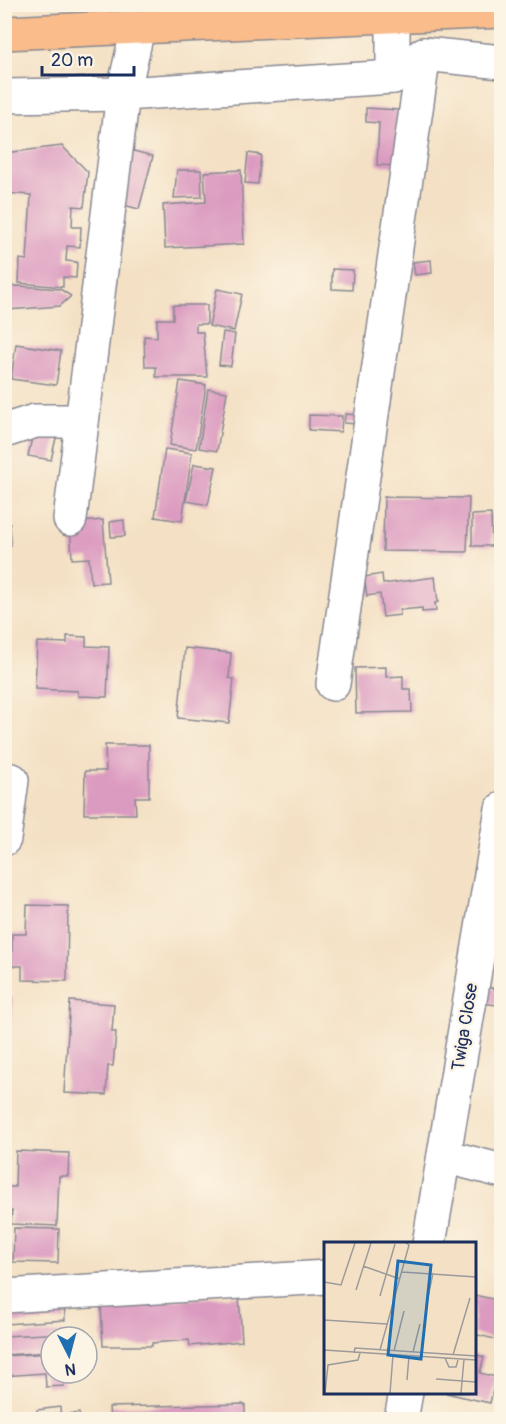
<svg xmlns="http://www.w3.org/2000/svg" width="506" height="1424" viewBox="0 0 506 1424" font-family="Pangolin,sans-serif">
<rect width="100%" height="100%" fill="#fcf5e5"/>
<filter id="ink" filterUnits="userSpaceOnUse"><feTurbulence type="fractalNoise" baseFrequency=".0167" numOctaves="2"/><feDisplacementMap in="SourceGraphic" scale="12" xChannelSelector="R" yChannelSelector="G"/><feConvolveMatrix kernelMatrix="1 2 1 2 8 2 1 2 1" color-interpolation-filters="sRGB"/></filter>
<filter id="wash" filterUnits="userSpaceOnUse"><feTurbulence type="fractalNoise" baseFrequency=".008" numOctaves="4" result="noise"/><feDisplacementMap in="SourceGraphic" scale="24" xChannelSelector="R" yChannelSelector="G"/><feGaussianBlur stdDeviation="1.35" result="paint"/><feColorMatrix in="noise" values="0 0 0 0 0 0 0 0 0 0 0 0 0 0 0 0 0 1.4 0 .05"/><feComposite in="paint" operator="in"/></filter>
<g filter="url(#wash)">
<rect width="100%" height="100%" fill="#f4e1c5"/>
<g id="blocks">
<g fill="#db9ac0">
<polygon points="366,108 399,110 397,166 377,165 379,123 366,122"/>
<polygon points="62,146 88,172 84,207 73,206 72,227 81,227 80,247 67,246 66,261 77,262 76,278 63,277 63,287 19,283 20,259 27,260 31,195 4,193 4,153"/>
<polygon points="130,150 153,156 139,209 116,203"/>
<polygon points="248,153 261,155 258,184 245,183"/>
<polygon points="177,170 201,170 202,197 174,198"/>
<polygon points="241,170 244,244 165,248 163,205 206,202 204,172"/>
<polygon points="431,260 432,273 415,275 413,262"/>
<polygon points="332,269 353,270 352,290 332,289"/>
<polygon points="19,286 60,289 71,296 60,306 7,310 8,324 4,324 4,287"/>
<polygon points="217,289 242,294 234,331 209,326"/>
<polygon points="173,305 207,305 207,324 196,324 196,332 203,332 207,377 156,377 156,367 145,367 144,336 157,337 157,319 173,319"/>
<polygon points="223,332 235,334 231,366 219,365"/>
<polygon points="16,344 61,351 56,385 11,379"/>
<polygon points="180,381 206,385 196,449 170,445"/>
<polygon points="208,389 227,392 217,451 199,448"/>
<polygon points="345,414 357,415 356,424 344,423"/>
<polygon points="309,415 342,416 341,432 309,430"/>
<polygon points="35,424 58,429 51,460 28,456"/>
<polygon points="165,449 192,453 182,521 155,517"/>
<polygon points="194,464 216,467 208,505 186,501"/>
<polygon points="384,497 469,498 467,552 383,551"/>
<polygon points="491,514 492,546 472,546 472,515"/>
<polygon points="103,520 108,582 91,583 89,558 72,559 70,523"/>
<polygon points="124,520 125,536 111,537 110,522"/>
<polygon points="4,524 10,524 11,546 4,546"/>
<polygon points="382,574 383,584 435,577 438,602 435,603 436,611 422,612 422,608 400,610 400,615 383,617 380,594 367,596 364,577"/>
<polygon points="67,636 86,637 86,646 109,647 107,697 78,696 78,691 35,689 37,642 67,643"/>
<polygon points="185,648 231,653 229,678 234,679 229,723 178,718"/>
<polygon points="386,667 386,677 403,676 403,689 411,689 412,712 356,713 355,668"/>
<polygon points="105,745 149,745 149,797 135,797 136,814 84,814 85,771 106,771"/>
<polygon points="27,905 68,906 67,981 22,980 22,966 12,966 12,934 26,934"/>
<polygon points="484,987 498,989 497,1005 481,1003"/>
<polygon points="4,998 12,998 11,1021 4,1021"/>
<polygon points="70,1001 114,1004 112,1032 116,1032 113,1066 108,1066 106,1095 64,1093"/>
<polygon points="16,1151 69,1153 68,1176 59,1176 57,1226 11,1224 12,1211 4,1211 4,1187 15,1187"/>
<polygon points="14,1228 59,1229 58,1263 13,1262"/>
<polygon points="4,1243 9,1243 10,1269 4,1269"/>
<polygon points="474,1295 502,1301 499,1340 474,1334"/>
<polygon points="239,1296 242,1341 190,1346 189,1340 152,1343 152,1346 103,1346 101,1305"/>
<polygon points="64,1298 65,1320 5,1324 5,1302"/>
<polygon points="66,1333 66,1337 51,1337 51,1352 4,1355 4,1336"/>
<polygon points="51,1353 51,1373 63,1373 64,1386 46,1387 45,1373 4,1376 4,1356"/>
<polygon points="474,1354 484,1357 480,1373 496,1377 490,1403 446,1393 474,1392"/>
<polygon points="245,1404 245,1420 110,1420 109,1407"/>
<polygon points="60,1407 61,1420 38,1420 37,1410"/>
<polygon points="79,1413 80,1420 63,1420 63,1415"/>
</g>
</g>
</g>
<g filter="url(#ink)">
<use href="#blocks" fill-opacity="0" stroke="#888892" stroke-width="1.5"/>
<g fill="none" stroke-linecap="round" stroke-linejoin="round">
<g stroke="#888892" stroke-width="36">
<g id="minor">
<polyline points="393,77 393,16"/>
<polyline points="4,96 123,94 393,77 424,54 502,62"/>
<polyline points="4,431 35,421 82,421"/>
<polyline points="70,519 123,94 138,28"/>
<polyline points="333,684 424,54"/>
<polyline points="4,839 12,780"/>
<polyline points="444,1156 502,1171"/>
<polyline points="429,1244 502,809"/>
<polyline points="4,1296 326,1277"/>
<polyline points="401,1420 406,1392"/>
</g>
</g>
<g stroke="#888892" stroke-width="36">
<polyline id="highway" points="4,33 502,11"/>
</g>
<use href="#minor" stroke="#fff" stroke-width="33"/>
<use href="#highway" stroke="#f9bc8a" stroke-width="33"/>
</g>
</g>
<g text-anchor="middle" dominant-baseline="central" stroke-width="5" stroke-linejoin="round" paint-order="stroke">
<g font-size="18" fill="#1b2f5e" stroke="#fcf5e5">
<text transform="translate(465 1027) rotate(-81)">Twiga Close</text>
</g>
</g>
<g transform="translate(324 1242)">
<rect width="152" height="152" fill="#f4e1c5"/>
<path fill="none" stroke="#9d9a9c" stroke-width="1.5" d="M39,24l37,13M78,30l74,5M0,40l17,3 14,-42M32,48l15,-47M56,54l15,-52M102,65l7,-34M0,78l63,4M0,108l152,10M56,108l29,-105 -3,-2M70,109l10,-40M89,110l7,-28M30,111l1,-5 121,8M129,113l17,-57M121,116l4,9h7l2,-7M112,137l40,3M83,138l2,-24M1,151l3,-28 30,-5 2,-7M66,151l3,-38M137,151l3,-34"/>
<path fill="#1f6fb2" fill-opacity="0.15" stroke="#1f6fb2" stroke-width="3" d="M74,19l33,4 -10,94 -33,-4z"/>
<rect width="152" height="152" fill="none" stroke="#1b2f5e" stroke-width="3"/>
</g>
<rect width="506" height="1424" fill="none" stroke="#fcf5e5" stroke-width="24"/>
<g transform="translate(69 1355) rotate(174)"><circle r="28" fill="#fcf5e5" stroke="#a2a6af" stroke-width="1.5"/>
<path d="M0-4.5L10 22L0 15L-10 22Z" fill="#1f6fb2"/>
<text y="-9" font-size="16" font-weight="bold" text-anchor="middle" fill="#1b2f5e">N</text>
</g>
<path d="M42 66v9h92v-9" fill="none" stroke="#1b2f5e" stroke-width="3"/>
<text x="51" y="66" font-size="18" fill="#1b2f5e" stroke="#fcf5e5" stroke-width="4.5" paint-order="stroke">20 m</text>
</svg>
